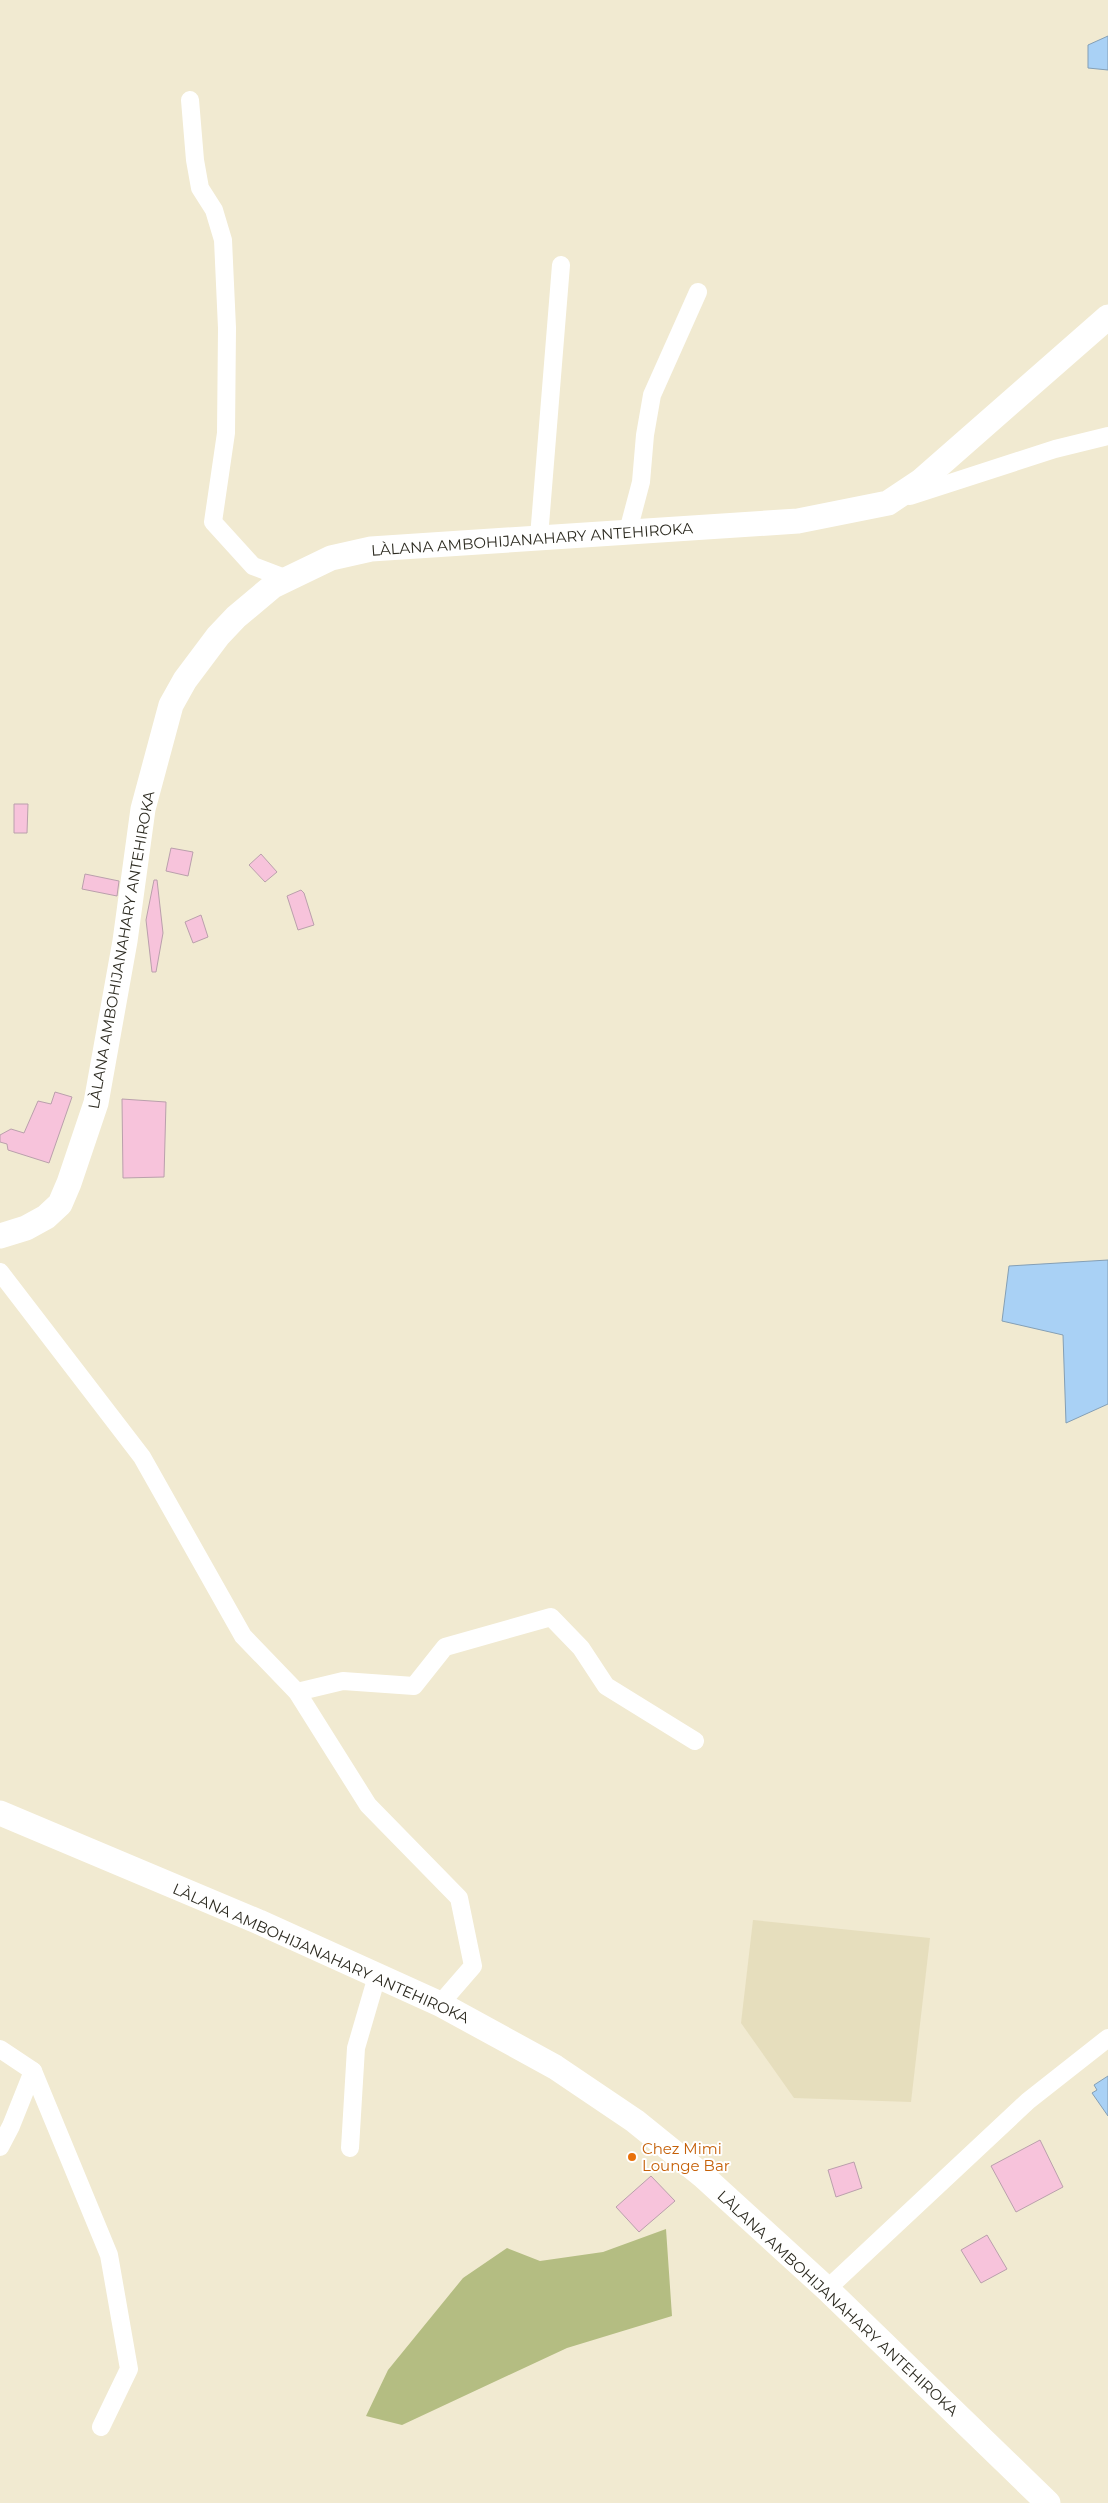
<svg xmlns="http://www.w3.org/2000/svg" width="1108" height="2503" viewBox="0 0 1108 2503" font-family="Montserrat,sans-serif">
<rect width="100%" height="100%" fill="#f1ead1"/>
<polygon fill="#e6debd" points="753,1920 930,1938 911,2102 794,2098 741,2023"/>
<polygon fill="#b4bd82" points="666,2229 672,2316 567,2348 402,2425 366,2416 388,2370 463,2278 507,2248 540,2261 603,2252"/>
<g fill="#a9d1f5" stroke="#849fb5">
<polygon points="1108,36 1108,70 1088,68 1088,45"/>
<polygon points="1108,1260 1108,1404 1066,1423 1063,1335 1002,1321 1009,1266"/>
<polygon points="1108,2076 1108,2116 1092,2093 1097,2090 1094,2085"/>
</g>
<g fill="#f7c3db" stroke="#baa0ac">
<polygon points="14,804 28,804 27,833 14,833"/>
<polygon points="171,848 193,852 188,876 166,871"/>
<polygon points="261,854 277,872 265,882 249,865"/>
<polygon points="85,874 119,881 117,896 82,889"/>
<polygon points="154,880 157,880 163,933 156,972 152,972 146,920"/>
<polygon points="301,890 304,893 314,925 298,930 287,896"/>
<polygon points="201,915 208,937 193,943 185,922"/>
<polygon points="55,1092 72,1097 49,1163 8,1150 7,1144 0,1142 0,1135 11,1129 24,1133 38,1101 51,1104"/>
<polygon points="122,1099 166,1102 164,1177 123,1178"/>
<polygon points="1040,2140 1063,2187 1016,2212 991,2166"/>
<polygon points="854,2162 862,2188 836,2197 828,2170"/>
<polygon points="651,2176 675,2201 639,2232 616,2207"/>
<polygon points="987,2235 1007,2269 981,2283 961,2250"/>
</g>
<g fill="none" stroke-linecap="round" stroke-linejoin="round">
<g stroke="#fff" stroke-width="18">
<polyline points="190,100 195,160 200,188 214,210 223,240 227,328 226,433 213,522 253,566 287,579"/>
<polyline points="910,496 1055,449 1108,436"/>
<polyline points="628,531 641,482 645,435 652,395 698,292"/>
<polyline points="539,537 561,265"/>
<polyline points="0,1272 142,1457 243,1636 297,1692 368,1805 459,1898 473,1966 440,2004"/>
<polyline points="297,1692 343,1681 414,1686 445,1647 551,1617 581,1648 606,1686 695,1741"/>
<polyline points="0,2049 33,2071 109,2255 129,2369 101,2427"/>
<polyline points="0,2147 11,2126 33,2071"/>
<polyline points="350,2148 356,2048 377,1976"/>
<polyline points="827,2289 1028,2101 1108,2038"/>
</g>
<g stroke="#fff" stroke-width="25">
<polyline points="0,1236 26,1228 46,1217 60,1204 69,1183 96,1103 125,941 143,809 171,705 185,680 218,636 236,617 273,586 331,558 371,549 798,521 888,503 921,481 1108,317"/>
<polyline points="0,1813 259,1922 440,2004 555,2067 635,2121 703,2176 827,2289 1048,2503"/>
</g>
</g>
<circle fill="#e8710a" stroke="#fff" stroke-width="2" cx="632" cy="2157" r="5"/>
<g text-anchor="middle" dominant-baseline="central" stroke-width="4" stroke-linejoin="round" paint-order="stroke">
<g font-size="15" fill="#2d2b21" stroke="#fff">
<text transform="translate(532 539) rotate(-4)">LÀLANA AMBOHIJANAHARY ANTEHIROKA</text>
<text transform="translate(121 950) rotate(-80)">LÀLANA AMBOHIJANAHARY ANTEHIROKA</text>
<text transform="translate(321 1953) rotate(24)">LÀLANA AMBOHIJANAHARY ANTEHIROKA</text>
<text transform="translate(838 2303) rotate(43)">LÀLANA AMBOHIJANAHARY ANTEHIROKA</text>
</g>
<g font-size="15" fill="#c56008" stroke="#fff" text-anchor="start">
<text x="642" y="2148">Chez Mimi<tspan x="642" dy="17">Lounge Bar</tspan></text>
</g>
</g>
</svg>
